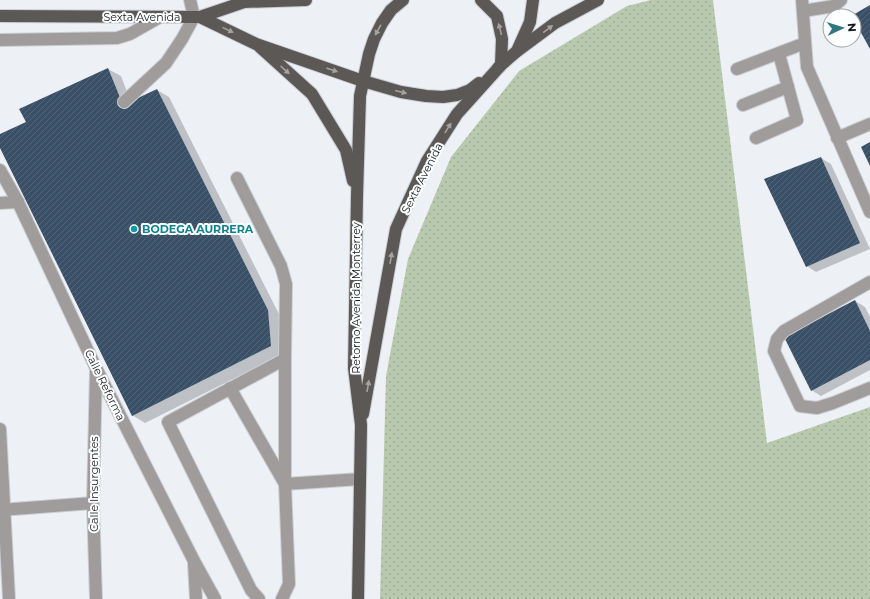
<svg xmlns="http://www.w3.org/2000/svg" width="870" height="599" viewBox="0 0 870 599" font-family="Montserrat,sans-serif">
<defs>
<pattern id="grass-dots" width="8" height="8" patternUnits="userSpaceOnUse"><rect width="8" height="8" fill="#b8c9ad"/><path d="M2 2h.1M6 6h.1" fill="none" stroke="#9dac94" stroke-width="1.8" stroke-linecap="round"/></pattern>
<pattern id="building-hatch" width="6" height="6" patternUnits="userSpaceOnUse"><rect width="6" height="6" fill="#395067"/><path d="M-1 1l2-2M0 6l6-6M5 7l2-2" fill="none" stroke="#536578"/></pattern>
</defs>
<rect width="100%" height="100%" fill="#edf1f6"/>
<polygon fill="url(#grass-dots)" points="651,0 713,0 767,443 870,407 870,599 380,599 386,376 408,259 451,157 519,71 627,6"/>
<g fill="#0003">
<polygon points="108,69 121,76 131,102 157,90 169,97 281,318 283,354 145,423 132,415 0,146 0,136 28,123"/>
<polygon points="821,158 831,164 870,249 816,272 807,266"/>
<polygon points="855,301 865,307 870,317 870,370 821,396 811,390"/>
</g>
<g fill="url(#building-hatch)">
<polygon points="870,5 870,49 854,20 854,16 851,16"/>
<polygon points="108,68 123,105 157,89 268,310 271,346 132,416 0,148 0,134 26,122 19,109"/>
<polygon points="870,142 870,166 861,147"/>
<polygon points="821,157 860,243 806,267 764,179"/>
<polygon points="855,300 870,331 870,360 811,391 784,337"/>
</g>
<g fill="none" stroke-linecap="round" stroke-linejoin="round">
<g stroke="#cbced3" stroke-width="14">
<g id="minor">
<polyline points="802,0 807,67 870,212"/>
<polyline points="803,11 834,6 841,0"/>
<polyline points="0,40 117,38 130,34 160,17"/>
<polyline points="737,69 805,43"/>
<polyline points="124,102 166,63 182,39 194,17 190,0"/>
<polyline points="743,105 788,87"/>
<polyline points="756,138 797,120 779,54"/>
<polyline points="837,138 870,124"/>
<polyline points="0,170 18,202 96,368 194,561 215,599"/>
<polyline points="237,178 281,266 286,284 285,359 285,484 289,584 282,599"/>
<polyline points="0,203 18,202"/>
<polyline points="870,282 784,331 777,339 774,351 800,406 817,408 833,403 870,388"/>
<polyline points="230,388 285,484 360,479"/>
<polyline points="0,429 9,599"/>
<polyline points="0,510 93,503"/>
<polyline points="194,564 196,599"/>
<polyline points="96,599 93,503 96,370"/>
<polyline points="259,599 251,590 168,422 285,359"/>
</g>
</g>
<g stroke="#cbced3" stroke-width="14">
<g id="major">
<polyline points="481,0 497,16 502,39 501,65 498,68"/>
<polyline points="0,16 200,17 244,2 306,0"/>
<polyline points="200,17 256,44 363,81 401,92 426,96 443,97 457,95 470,90 479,83"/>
<polyline points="260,47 312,94 346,150 353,181"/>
<polyline points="517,51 530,22 533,0"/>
<polyline points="363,414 396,229 427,161 457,114 501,65 516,52 555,23 598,0"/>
<polyline points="358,599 361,425 354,368 357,196 360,96 369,54 374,39 382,23 391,10 403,0"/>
</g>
</g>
<use href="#minor" stroke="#9f9c9b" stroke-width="12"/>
<use href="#major" stroke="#5c5856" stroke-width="12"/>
</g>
<defs><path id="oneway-solid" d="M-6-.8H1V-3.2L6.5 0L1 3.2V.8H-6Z"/></defs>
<g fill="#a4a3a2">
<use href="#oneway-solid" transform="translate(500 29) rotate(-104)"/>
<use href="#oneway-solid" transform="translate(548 29) rotate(-37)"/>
<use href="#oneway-solid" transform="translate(228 30) rotate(26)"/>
<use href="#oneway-solid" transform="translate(378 30) rotate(119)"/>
<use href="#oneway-solid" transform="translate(285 70) rotate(42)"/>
<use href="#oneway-solid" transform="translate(332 70) rotate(19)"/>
<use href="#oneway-solid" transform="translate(401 92) rotate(14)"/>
<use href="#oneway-solid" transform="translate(448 128) rotate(-58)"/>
<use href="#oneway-solid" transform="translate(391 258) rotate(-80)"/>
<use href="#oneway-solid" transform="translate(368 386) rotate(-80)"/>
</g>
<circle fill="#0f9aa8" stroke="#fdfeff" stroke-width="1.5" cx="134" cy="229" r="4"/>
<g text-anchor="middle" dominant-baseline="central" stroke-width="4" stroke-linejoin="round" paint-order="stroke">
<g font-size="11" fill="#161819" stroke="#fdfeff">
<text x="142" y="17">Sexta Avenida</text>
<text transform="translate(422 178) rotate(-63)">Sexta Avenida</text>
<text transform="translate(356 298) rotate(-90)">Retorno Avenida Monterrey</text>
<text transform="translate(105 385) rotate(64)">Calle Reforma</text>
<text transform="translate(94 484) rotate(-90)">Calle Insurgentes</text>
</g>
<g font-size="11" font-weight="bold" fill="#0d838f" stroke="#fdfeff" text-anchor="start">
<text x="142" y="229">BODEGA AURRERA</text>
</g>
</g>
<g transform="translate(842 28) rotate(86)"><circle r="19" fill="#fdfeff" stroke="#a1a2a3"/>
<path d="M0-3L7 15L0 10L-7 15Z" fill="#307881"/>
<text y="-6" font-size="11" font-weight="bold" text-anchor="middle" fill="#161819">N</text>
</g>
</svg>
